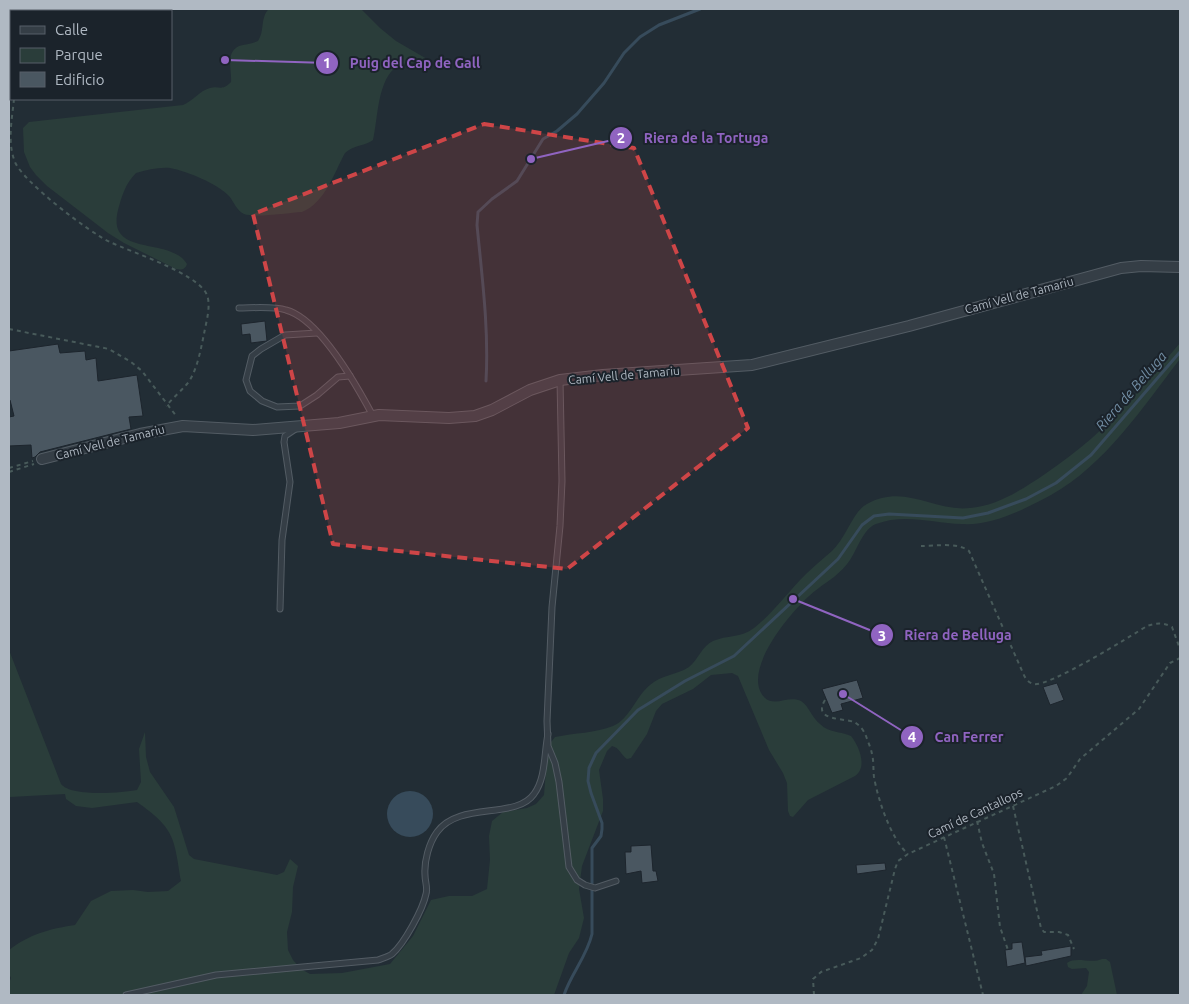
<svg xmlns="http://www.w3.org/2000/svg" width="1189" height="1004" viewBox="0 0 1189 1004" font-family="Ubuntu,sans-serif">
<rect width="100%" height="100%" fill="#222d35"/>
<g fill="#2a3d3a">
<path d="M269,9h92l19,19 16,13 31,18 -2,3c-8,1 -20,0 -27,4 -21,12 -20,54 -25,74 -8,6 -20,5 -28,13 -11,20 -20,50 -43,59 -14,1 -47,6 -58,2 -7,-3 -10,-12 -15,-18 -11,-12 -42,-25 -59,-28 -11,-1 -23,2 -34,5 -11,11 -14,23 -18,37 -12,48 53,26 69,54 -2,6 -6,6 -11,5l-52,-26 -16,-10 -61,-47 -11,-11 -6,-8 -6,-15 -1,-24 6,-6 154,-17c10,-4 16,-14 27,-17 9,-3 12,4 21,-6 1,-13 -6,-29 8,-36 6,-2 13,-2 19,-5 7,-10 2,-24 11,-32z"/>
<path d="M1180,343v16c-37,48 -75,106 -129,136 -26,14 -59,31 -89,29 -29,-1 -58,-11 -86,0 -13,5 -19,26 -26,36 -4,6 -10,12 -16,17 -11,8 -22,15 -32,26 -17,17 -61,71 -37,95 10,9 24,-3 36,3 8,5 11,17 19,23 9,9 20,7 31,12 8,10 17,31 4,40l-47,24 -15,17 -3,-1 -2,-5 -1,-28 -4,-10 -14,-23 -31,-74 -6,-3 -21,2 -18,14 -31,15 -6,7 -9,23 -16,24 -4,1c-6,-4 -7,-11 -15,-13l-5,5 -8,19 4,29v12l-21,55 -3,23 5,29 -5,20 -10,15 -15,42h-545v-12l2,-5 -2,-4v-24c21,-16 40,-21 66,-25l16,-24 20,-10 22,-1 15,2 20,-1 13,-10c-7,-44 -6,-52 -44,-79l-45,6 -16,-2 -10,-7 -1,-5 -55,3 -1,-2v-145l52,134c10,13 60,9 76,6l4,-8 -2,-33 6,-17 1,25 4,15 24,35 15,48 5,4 83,16 7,-3 6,-13 8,7 -5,21 -1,25 -5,20 1,18 5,10 8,9 9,5 32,-1 48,-9 23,-28 18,-36 18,-4h23l15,-7 3,-29 -1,-24 3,-15 11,-9 24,-4 9,-4 8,-9 4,-49 7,-9c19,-4 41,-4 58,-11 17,-7 23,-30 37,-41 11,-10 27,-10 39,-18 9,-7 13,-21 24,-26 14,-6 28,-3 41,-13 19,-15 34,-36 52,-54 8,-8 17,-15 26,-23 14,-13 21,-40 35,-47 38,-21 66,8 103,4 27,-2 53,-19 75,-34 16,-11 32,-23 47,-36 32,-29 60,-62 88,-95z"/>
<path d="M1102,959h4l4,3 7,33h-36l6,-9 2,-14 -3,-4 -14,1 -4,-2 -1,-4c9,-7 24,1 35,-4z"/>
</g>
<circle fill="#374b5b" cx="410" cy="814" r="23"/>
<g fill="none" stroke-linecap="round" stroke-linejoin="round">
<g stroke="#374b5b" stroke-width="3">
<path d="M486,381c3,-52 -4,-104 -9,-156l1,-13 14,-13 25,-18 26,-42 14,-8 20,-17 27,-31 20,-30 16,-16 19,-12 41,-16"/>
<path d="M564,995c7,-21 23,-39 28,-61v-86l9,-12 1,-7v-6l-11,-30 -3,-12 1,-13 7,-15 42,-43 47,-29 49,-25 104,-97 24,-34 12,-9 15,-2 74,4 25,-5 38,-14 30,-16 35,-28 89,-103"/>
</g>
</g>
<g fill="#4a5761" stroke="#1d252d">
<polygon points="265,321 267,341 251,343 250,334 242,335 241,324"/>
<polygon points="58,344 60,353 85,351 86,360 96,358 98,381 137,375 143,416 129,417 131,429 40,452 35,457 32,458 31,445 9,446 9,417 14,416 10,400 9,400 9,351"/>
<polygon points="857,680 863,698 841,704 843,710 832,713 822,689"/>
<polygon points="1057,683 1064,700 1050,705 1043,687"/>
<polygon points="651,845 653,871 656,871 658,881 642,883 641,871 626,874 625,852 631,852 631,846"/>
<polygon points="885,863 886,870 857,874 856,865"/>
<polygon points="1022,942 1025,963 1007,967 1005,950 1012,949 1012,943"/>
<polygon points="1071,946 1071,956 1026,966 1025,957 1042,955 1041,951"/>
</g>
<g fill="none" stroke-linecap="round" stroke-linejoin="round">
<g stroke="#535c64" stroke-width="7">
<g id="lane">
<path d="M239,308c12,0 35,-2 47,2 34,9 71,76 87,106"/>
<polyline points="317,333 285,335 261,349 252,356 246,380 250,391 262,401 277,407 300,406 317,395 338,377 350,376"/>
<polyline points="560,380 562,481 560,526 552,607 547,721 548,746 555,763 559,782 569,867 577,880 585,885 595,888 616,881"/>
<polyline points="280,609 282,540 290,482 284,442 285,436 297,428"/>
<path d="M126,995l90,-20 162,-15c5,-2 10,-3 14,-6 12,-10 31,-45 34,-60 2,-6 -1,-12 -1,-19 -1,-14 4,-32 12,-43 22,-31 79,-12 97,-38 12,-16 10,-41 14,-60"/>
</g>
</g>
<g stroke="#535c64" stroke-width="12">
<polyline id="street" points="42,459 140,434 183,426 253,430 339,423 379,415 449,418 475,416 492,410 530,390 560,380 603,375 752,365 909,326 1121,268 1141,266 1180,267"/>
</g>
<g stroke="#485a5a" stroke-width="2" stroke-dasharray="4 4" stroke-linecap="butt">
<polyline points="27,11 28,9"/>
<path d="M14,99c-2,21 -7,43 1,63 8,20 75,71 95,80 23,11 84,30 96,51 6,11 0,29 -2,41 -3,14 -7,38 -17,50 -6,7 -14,14 -21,22"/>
<polyline points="9,329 109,349 131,362 142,371 177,417"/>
<polyline points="9,468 33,461"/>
<polyline points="9,472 34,464"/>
<path d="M921,546c14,0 37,-4 48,5l54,122c2,5 5,10 11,11 15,3 95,-47 113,-58 9,-3 16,-4 25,1l8,22"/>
<path d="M825,700c-13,21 19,18 29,22 6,3 10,9 12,14 2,6 5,12 6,18 2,8 1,16 2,23 4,23 17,62 34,77"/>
<polyline points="1013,806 1041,928 1044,932 1059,932 1068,935 1074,949"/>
<polyline points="977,821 982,843 994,874 1000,927 1008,950"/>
<polyline points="944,837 983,995"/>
<polyline points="814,995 813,979 821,972 861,958 872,950 878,939 895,869 898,861 908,854 1056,786 1067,778 1080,759 1139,709 1170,663 1180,658"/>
</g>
<use href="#lane" stroke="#353e46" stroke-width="5"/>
<use href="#street" stroke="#353e46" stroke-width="10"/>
</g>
<path fill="#ce4547" fill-opacity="0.2" stroke="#ce4547" stroke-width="4" stroke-dasharray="10 6" stroke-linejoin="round" d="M484,124l150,24 114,280 -181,141 -234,-25 -80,-330z"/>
<g text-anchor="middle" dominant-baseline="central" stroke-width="4" stroke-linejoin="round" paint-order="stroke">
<g font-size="12" fill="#b0b9c3" stroke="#1b232b">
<text transform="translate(1019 295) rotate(-15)">Camí Vell de Tamariu</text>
<text transform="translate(624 375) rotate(-5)">Camí Vell de Tamariu</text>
<text transform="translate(110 442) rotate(-14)">Camí Vell de Tamariu</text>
<text transform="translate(975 813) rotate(-25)">Camí de Cantallops</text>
</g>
<g font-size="14" font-style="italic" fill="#728ea4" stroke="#1b232b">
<text transform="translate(1131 391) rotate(-49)">Riera de Belluga</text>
</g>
</g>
<path fill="none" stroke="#9064c1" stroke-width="2" d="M225 60L327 63M531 159L621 138M793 599L882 635M843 694L912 737"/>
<g fill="#9064c1" stroke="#1b232b" stroke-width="2">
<circle cx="225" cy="60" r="5"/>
<circle cx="531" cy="159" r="5"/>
<circle cx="793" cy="599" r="5"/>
<circle cx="843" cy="694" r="5"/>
<circle cx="327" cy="63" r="12"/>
<circle cx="621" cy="138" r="12"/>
<circle cx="882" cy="635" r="12"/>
<circle cx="912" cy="737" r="12"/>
</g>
<g font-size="15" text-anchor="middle" font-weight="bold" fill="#fff">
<text x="327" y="68">1</text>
<text x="621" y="143">2</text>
<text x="882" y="641">3</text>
<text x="912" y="742">4</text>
</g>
<g font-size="14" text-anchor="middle" font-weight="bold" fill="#9064c1" stroke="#1b232b" stroke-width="4" stroke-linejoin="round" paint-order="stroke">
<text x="415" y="68">Puig del Cap de Gall</text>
<text x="706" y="143">Riera de la Tortuga</text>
<text x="958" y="640">Riera de Belluga</text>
<text x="969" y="742">Can Ferrer</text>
</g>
<rect width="1189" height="1004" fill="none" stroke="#b0b9c3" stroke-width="20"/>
<rect x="10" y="10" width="162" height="90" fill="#1b232b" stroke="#575f68"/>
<rect x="20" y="26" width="25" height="8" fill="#353e46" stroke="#575f68"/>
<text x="55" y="35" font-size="15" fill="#b0b9c3">Calle</text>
<rect x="20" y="48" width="25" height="15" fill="#2a3d3a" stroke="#575f68"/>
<text x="55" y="60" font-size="15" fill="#b0b9c3">Parque</text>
<rect x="20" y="72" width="25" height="15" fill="#4a5761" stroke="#575f68"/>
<text x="55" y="85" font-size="15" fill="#b0b9c3">Edificio</text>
</svg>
